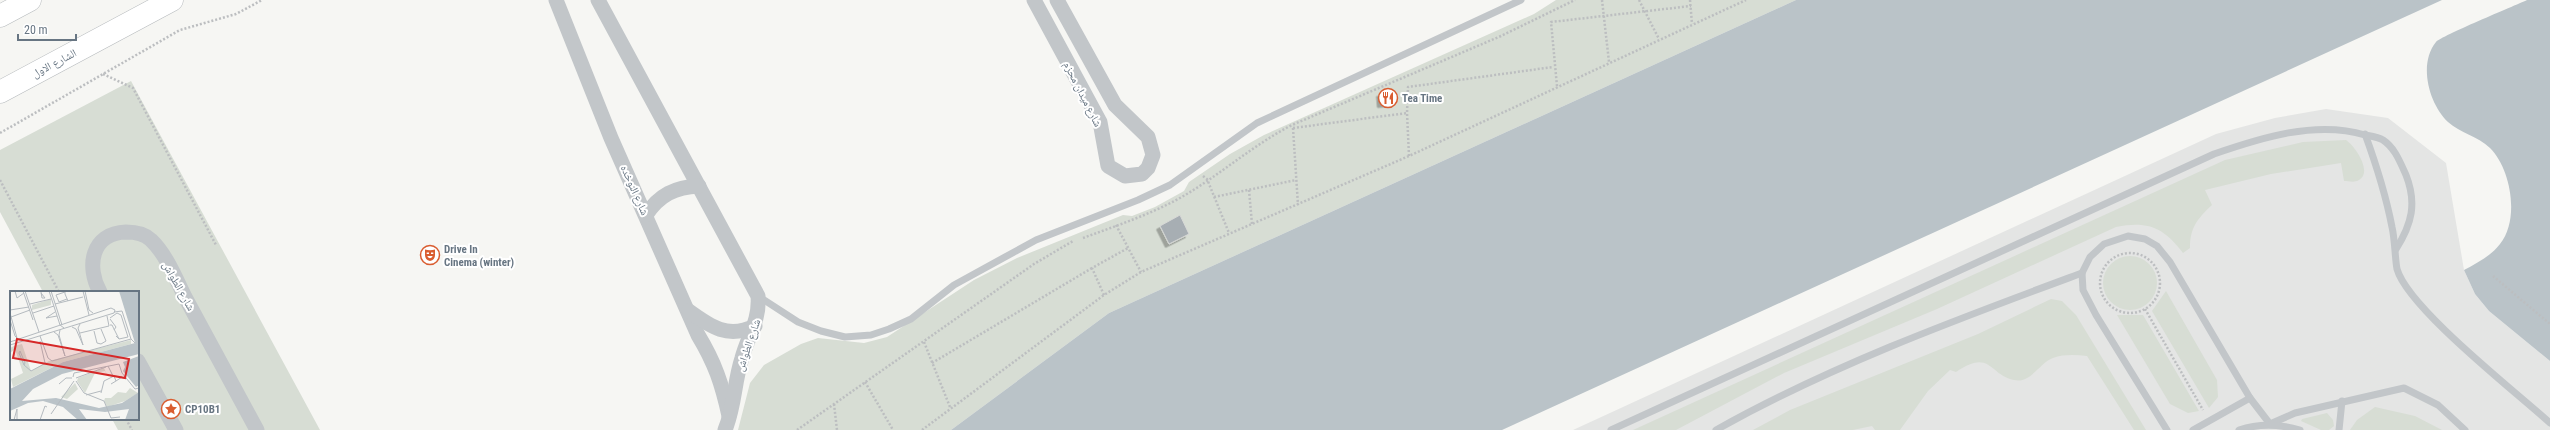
<svg xmlns="http://www.w3.org/2000/svg" width="2550" height="430" viewBox="0 0 2550 430" font-family="'Roboto Condensed','Noto Naskh Arabic',sans-serif">
<style>
.built{fill:#e4e5e4}
.green{fill:#d7ddd4}
.water{fill:#bac3c8}
.building{fill:#a7aeb3;stroke:#d7d8d6;filter:url(#shadow)}
.lines{fill:none;stroke-linecap:round;stroke-linejoin:round}
.primary-casing{stroke:#b5b9bc;stroke-width:23}
.path{stroke:#bcbec0;stroke-width:2.5;stroke-dasharray:2 2;stroke-linecap:butt}
.service{stroke:#c2c6c9;stroke-width:7}
.minor{stroke:#c2c6c9;stroke-width:15}
.primary{stroke:#fff;stroke-width:22}
.labels{text-anchor:middle;stroke-width:4;stroke-linejoin:round;paint-order:stroke}
.street-label{font-size:11px;fill:#677582;stroke:#fff}
.poi-label{font-size:11px;font-weight:bold;fill:#677582;stroke:#fff;text-anchor:start}
.inset-road{fill:none;stroke:#b4babf;stroke-width:1}
.view{fill:#d62828;fill-opacity:0.15;stroke:#d62828;stroke-width:2}
.inset-edge{fill:none;stroke:#677582;stroke-width:2}
</style>
<defs>
<filter id="shadow"><feDropShadow dx="-3.5" dy="3.5" stdDeviation="0" flood-color="#0004"/></filter>
</defs>
<rect width="100%" height="100%" fill="#f6f6f3"/>
<!-- built -->
<path class="built" d="M 2326,109 L 2388,118 L 2446,163 L 2464,270 L 2475,294 L 2489,311 L 2550,361 L 2550,430 L 1573,430 L 2216,134 L 2275,118 Z"/>
<!-- green -->
<g class="green">
<path d="M 1556,0 L 1796,0 L 1109,313 L 951,430 L 738,430 L 750,383 L 764,365 L 801,344 L 818,338 L 864,343 L 887,337 L 974,280 L 1017,258 L 1123,215 L 1132,216 L 1155,207 L 1184,191 L 1189,182 L 1230,154 L 1264,135 L 1534,14 Z"/>
<path d="M 131,81 L 320,430 L 118,430 L 112,419 L 138,419 L 138,292 L 43,292 L 0,212 L 0,150 Z"/>
<path d="M 2346,140 C 2355,146 2373,172 2359,180 C 2355,183 2348,181 2344,181 L 2341,163 L 2271,174 L 2205,190 L 2212,205 C 2197,219 2190,228 2190,248 L 2183,253 C 2163,227 2148,221 2116,227 L 1937,309 L 1784,373 L 1676,430 L 1633,430 L 2225,160 L 2303,142 Z"/>
<circle cx="2130" cy="283" r="27"/>
<path d="M 2166,291 L 2217,380 L 2218,397 L 2209,408 L 2152,311 Z"/>
<path d="M 2051,299 L 2062,301 L 2076,315 L 2146,430 L 2134,430 L 2087,356 C 2076,355 2064,354 2053,358 C 2040,362 2031,384 2014,380 C 1989,375 1991,348 1956,372 L 1950,370 L 1928,391 L 1900,430 L 1875,430 L 1872,426 L 1853,430 L 1753,430 L 1790,410 L 1978,334 Z"/>
<path d="M 2117,315 L 2143,315 L 2199,411 L 2188,413 L 2170,404 Z"/>
<path d="M 2375,407 L 2415,416 L 2442,430 L 2350,430 L 2357,420 Z"/>
<path d="M 2327,413 L 2333,420 L 2334,426 L 2329,430 L 2321,430 L 2301,421 L 2302,419 Z"/>
</g>
<!-- water -->
<g class="water">
<path d="M 1796,0 L 2442,0 L 1502,430 L 951,430 L 1109,313 Z"/>
<path d="M 2527,0 L 2550,0 L 2550,361 L 2489,311 L 2475,294 L 2464,270 C 2477,263 2491,256 2500,244 C 2520,219 2511,169 2490,148 C 2478,136 2460,133 2448,122 C 2429,104 2418,64 2436,42 C 2441,36 2514,6 2527,0 Z"/>
</g>
<!-- building -->
<g class="building">
<path d="M 1395,92 L 1396,103 L 1381,104 L 1380,93 Z"/>
<path d="M 1180,215 L 1189,234 L 1169,244 L 1160,226 Z"/>
</g>
<g class="lines">
<!-- primary casing -->
<g class="primary-casing">
<g id="primary">
<path d="M 0,16 L 30,0"/>
<path d="M 0,92 L 172,0"/>
</g>
</g>
<!-- path -->
<g class="path">
<path d="M 1602,0 L 1609,62"/>
<path d="M 1639,0 L 1659,39"/>
<path d="M 1690,0 L 1692,24"/>
<path d="M 103,74 L 133,88 L 216,245"/>
<path d="M 1557,86 L 1551,22 L 1691,6"/>
<path d="M 1293,128 L 1407,113"/>
<path d="M 1293,128 L 1298,205"/>
<path d="M 0,133 L 180,30 L 236,14 L 262,0"/>
<path d="M 1409,156 L 1407,113 L 1408,87 L 1553,67"/>
<path d="M 1203,176 L 1207,179 L 1229,233"/>
<path d="M 0,180 L 59,292"/>
<path d="M 1249,190 L 1252,224"/>
<path d="M 1214,197 L 1296,180"/>
<path d="M 1116,225 L 1141,272"/>
<path d="M 1083,238 C 1121,224 1161,211 1195,189 C 1228,168 1257,143 1292,125 L 1501,36 L 1575,0"/>
<circle cx="2130" cy="283" r="30"/>
<path d="M 2493,276 L 2550,324"/>
<path d="M 1104,295 L 1092,268 L 1128,248"/>
<path d="M 2145,309 L 2203,410"/>
<path d="M 924,342 L 950,407"/>
<path d="M 932,363 L 1092,268"/>
<path d="M 865,382 L 893,430"/>
<path d="M 834,404 L 837,430"/>
<path d="M 126,419 L 132,430"/>
<path d="M 797,430 L 1034,264 L 1073,241"/>
<path d="M 922,430 L 1104,295 L 1141,272 L 1409,156 L 1746,0"/>
</g>
<!-- service -->
<g class="service">
<path d="M 2365,134 C 2376,164 2386,196 2392,227 C 2395,240 2395,259 2397,269 C 2408,308 2516,392 2550,423"/>
<path d="M 758,296 L 798,322 L 821,331 L 845,337 L 871,335 L 889,329 L 911,319 L 954,285 L 1036,240 L 1138,200 L 1170,185 L 1257,123 L 1521,0"/>
<path d="M 1611,430 L 2214,154 C 2260,138 2316,120 2365,135 C 2370,136 2378,137 2383,140 C 2395,148 2400,162 2406,175 C 2417,203 2412,224 2396,249"/>
<path d="M 1716,430 C 1832,365 1958,319 2082,273"/>
<path d="M 2167,430 L 2096,315 L 2083,290 L 2082,273 L 2090,257 L 2104,244 L 2128,236 L 2145,239 L 2157,246 L 2170,262 L 2250,398 L 2270,424 L 2295,413 L 2404,388 L 2438,405 L 2465,430"/>
<path d="M 2193,430 L 2250,398"/>
<path d="M 2239,430 C 2260,423 2279,424 2300,430"/>
<path d="M 2339,430 L 2342,401"/>
</g>
<!-- minor -->
<g class="minor">
<path d="M 556,0 L 611,138 L 698,335 C 715,363 722,384 729,416"/>
<path d="M 598,0 L 758,296 C 760,320 748,336 742,358 C 734,382 735,406 725,430"/>
<path d="M 1034,0 L 1100,122 L 1108,166 L 1125,176 L 1142,174 L 1148,168 L 1153,155 L 1148,137 L 1115,105 L 1057,0"/>
<path d="M 646,215 C 659,195 675,187 699,186"/>
<path d="M 100,292 C 86,267 91,233 126,232 C 135,232 144,233 151,240 C 166,254 176,279 185,297 C 209,341 233,386 257,430"/>
<path d="M 689,311 C 711,327 728,339 755,326"/>
<path d="M 138,361 L 176,430"/>
</g>
<!-- primary -->
<use href="#primary" class="primary"/>
</g>
<!-- icons -->
<defs>
<g id="restaurant-ring" transform="scale(1)"><circle r="9.5" fill="#fff" stroke="#d95d30" stroke-width="1.5"/><path d="M-5-6h1v4h1v-4h1v4h1v-4h1v5L-1.5 .5V6h-2V.5L-5-1ZM5-6V6H3V1.5H1.5Q1.5-4 5-6Z" fill="#d95d30"/></g>
<g id="theatre-ring" transform="scale(1)"><circle r="9.5" fill="#fff" stroke="#d95d30" stroke-width="1.5"/><path d="M-5-5.5Q0-4 5-5.5V0Q5 5 0 6Q-5 5-5 0ZM-3.3-2.5H-1v1.5H-3.3ZM1-2.5H3.3v1.5H1ZM-2.8 1Q0 5.5 2.8 1Z" fill="#d95d30"/></g>
<g id="sight-ring" transform="scale(1)"><circle r="9.5" fill="#fff" stroke="#d95d30" stroke-width="1.5"/><path d="M0-6L1.8-2.2L6-1.7L2.9 1.2L3.7 5.4L0 3.3L-3.7 5.4L-2.9 1.2L-6-1.7L-1.8-2.2Z" fill="#d95d30"/></g>
</defs>
<g fill-rule="evenodd">
<use href="#restaurant-ring" x="1388" y="98"/>
<use href="#theatre-ring" x="430" y="255"/>
<use href="#sight-ring" x="171" y="409"/>
</g>
<g class="labels">
<!-- street labels -->
<g class="street-label">
<text transform="translate(54 63) rotate(-28)" y="4">الشارع الاول</text>
<text transform="translate(1083 94) rotate(63)" y="4">شارع ميدان محزم</text>
<text transform="translate(635 190) rotate(66)" y="4">شارع النوخده</text>
<text transform="translate(179 286) rotate(61)" y="4">شارع الطواش</text>
<text transform="translate(748 345) rotate(-71)" y="4">شارع الطواش</text>
</g>
<!-- poi labels -->
<g class="poi-label">
<text x="1402" y="102">Tea Time</text>
<text x="444" y="253">Drive In<tspan x="444" dy="13">Cinema (winter)</tspan></text>
<text x="185" y="413">CP10B1</text>
</g>
</g>
<!-- overview -->
<g transform="translate(10 291)">
<rect width="129" height="129" fill="#f6f6f3"/>
<path d="M 41,8 L 41,14 L 22,19 L 22,14 ZM 121,49 L 121,53 L 53,71 L 3,96 L 1,88 L 13,82 L 5,58 L 0,62 L 0,57 L 4,55 L 12,53 L 21,80 L 39,70 ZM 94,77 L 98,86 L 95,80 L 85,82 L 75,102 L 67,90 L 68,87 ZM 65,92 L 68,98 L 57,108 L 51,106 ZM 120,97 L 128,102 L 115,110 L 97,116 L 94,110 L 95,107 L 101,107 L 108,101 L 116,102 Z" fill="#d7ddd4"/>
<path d="M 109,0 L 129,0 L 129,63 L 52,83 L 23,98 L 12,110 L 46,107 L 89,117 L 112,112 L 129,101 L 129,129 L 115,129 L 119,118 L 95,121 L 69,118 L 77,129 L 68,129 L 53,116 L 33,110 L 18,112 L 0,120 L 0,98 L 53,71 L 125,52 ZM 129,65 L 129,94 L 126,96 L 113,80 L 115,76 L 113,71 Z" fill="#bac3c8"/>
<path class="inset-road" d="M 5,0 L 7,7 L 14,2M 13,0 L 23,29M 15,0 L 29,41M 39,0 L 50,34 L 54,37M 41,0 L 52,34M 73,0 L 79,24M 75,0 L 79,19 L 83,22M 31,1 L 32,7 L 35,7 L 31,2M 57,8 L 49,11 L 46,4 L 55,1 L 55,3 L 58,10M 20,13 L 41,8M 45,13 L 73,6M 0,19 L 19,16M 45,21 L 36,27 L 47,25M 104,21 L 112,20 L 121,48 L 125,52M 0,22 L 7,47 L 5,45M 23,22 L 44,15M 1,26 L 20,19M 100,27 L 107,22 L 111,24 L 118,46 L 109,48M 100,28 L 106,36 L 104,39M 0,29 L 5,45M 100,34 L 102,34 L 109,48 L 106,45M 62,36 L 66,38 L 73,54 L 68,37 L 70,33M 84,40 L 87,52 L 91,53 L 96,50 L 91,38M 44,41 L 48,44 L 55,65 L 49,44 L 50,39M 70,42 L 99,35 L 97,25M 30,45 L 38,67 L 42,70 L 121,48M 30,50 L 35,72M 0,51 L 101,17 L 105,19 L 104,22 L 0,54M 10,60 L 15,72 L 14,74 L 9,62 ZM 109,73 L 112,82 L 125,98 L 129,97M 14,74 L 21,80 L 36,72M 98,75 L 103,85 L 112,86 L 106,90M 63,86 L 64,82 L 109,73M 66,87 L 96,76M 66,90 L 74,102 L 94,110 L 101,127 L 110,126M 49,93 L 56,87 L 62,87M 91,102 L 94,90 L 104,85 L 106,90 L 101,93M 76,104 L 91,100M 41,123 L 64,90M 4,129 L 7,118 L 7,129M 30,129 L 35,115 L 37,116"/>
<path class="view" d="M 7,48 L 119,68 L 115,87 L 3,67 Z"/>
<rect width="129" height="129" class="inset-edge"/>
</g>
<!-- scale -->
<path d="M18 34v6h58v-6" fill="none" stroke="#677582" stroke-width="2"/>
<text x="24" y="34" font-size="12" fill="#677582" stroke="#ffffff" stroke-width="3" paint-order="stroke">20 m</text>
</svg>
